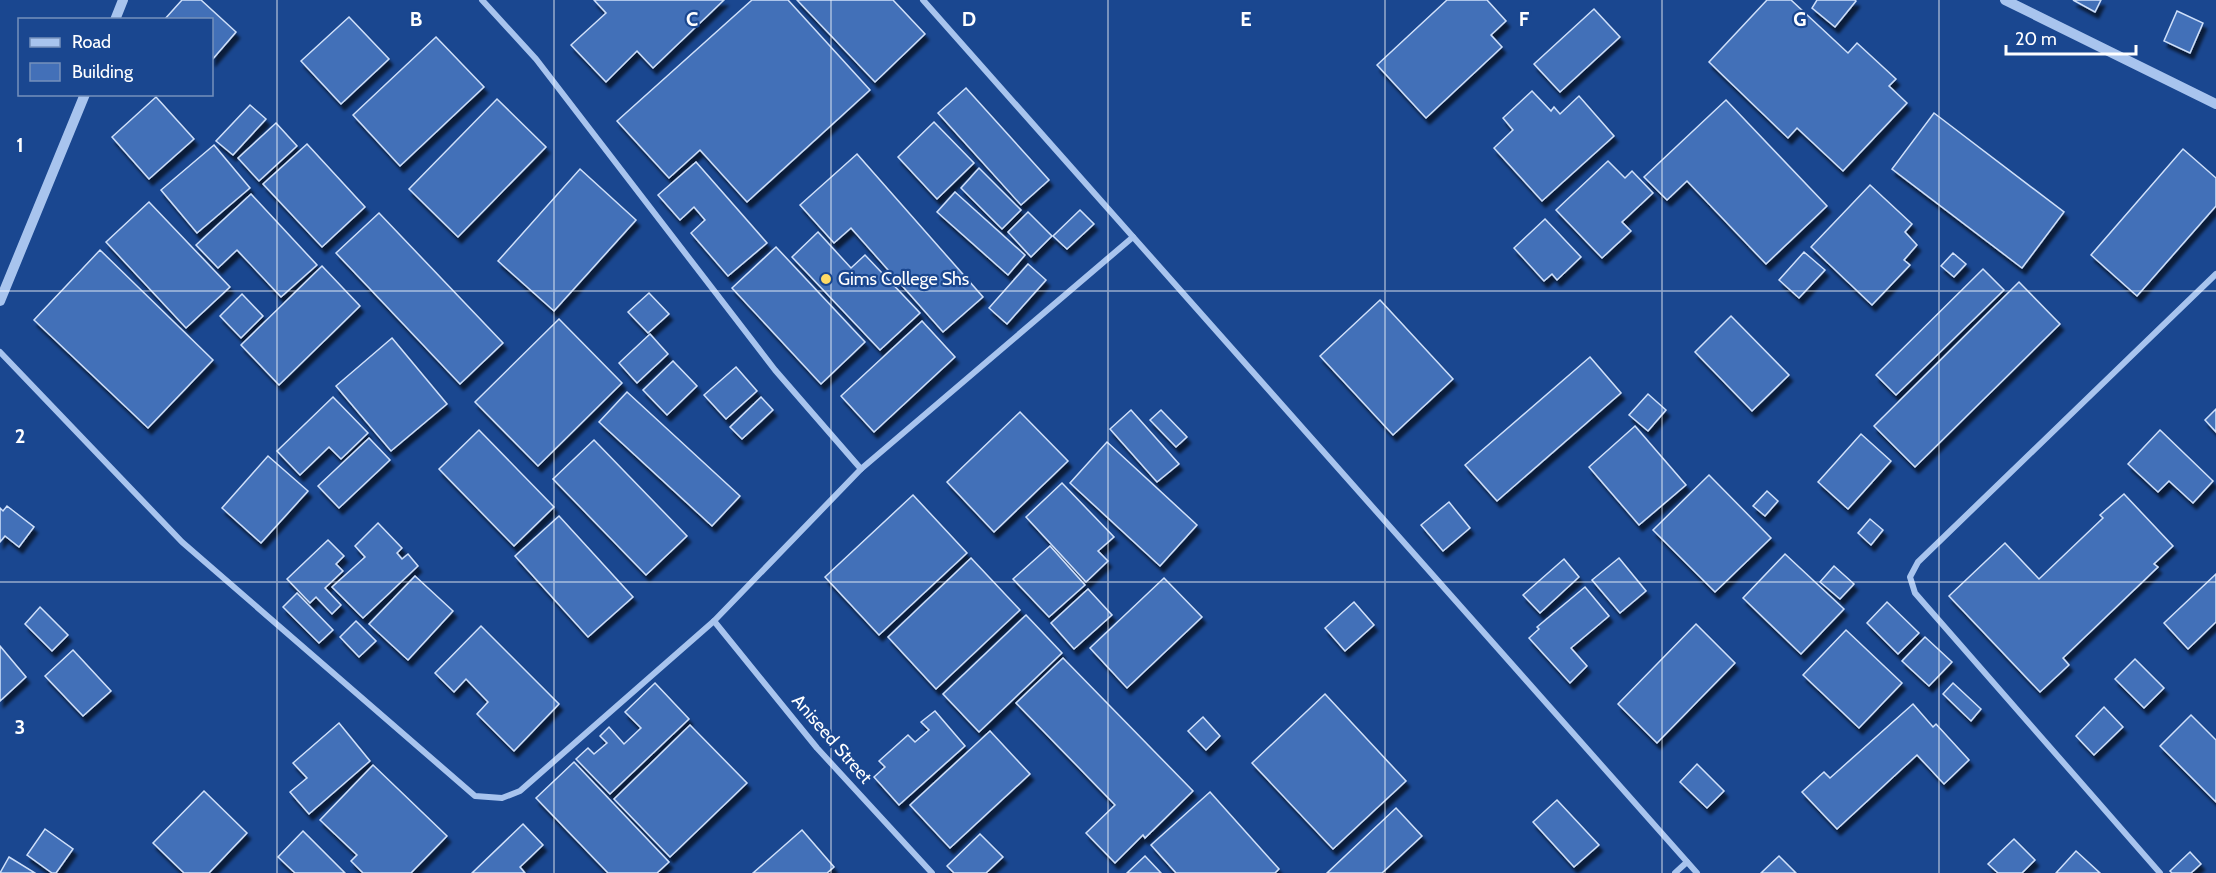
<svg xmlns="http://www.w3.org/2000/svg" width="2216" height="873" viewBox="0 0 2216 873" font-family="Cabin,sans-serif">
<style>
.building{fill:#4370b8;stroke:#cfe0fa;stroke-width:1.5;filter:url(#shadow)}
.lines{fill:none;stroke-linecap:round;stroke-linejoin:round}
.minor{stroke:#a8c4ee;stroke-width:6}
.tertiary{stroke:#a8c4ee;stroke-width:10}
.grid{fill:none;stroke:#fff;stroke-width:1.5;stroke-opacity:0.55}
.poi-dot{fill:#ffdb66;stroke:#1a4790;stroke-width:2}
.labels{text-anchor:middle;stroke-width:4.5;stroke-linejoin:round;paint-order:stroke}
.poi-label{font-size:18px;fill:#fff;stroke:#1a4790;text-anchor:start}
.street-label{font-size:18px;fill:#fff;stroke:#1a4790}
.grid-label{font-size:20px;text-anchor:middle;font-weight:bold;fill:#fff;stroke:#1a4790;stroke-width:4.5;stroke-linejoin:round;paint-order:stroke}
</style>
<defs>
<filter id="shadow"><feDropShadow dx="3.5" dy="6" stdDeviation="1.5" flood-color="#0009"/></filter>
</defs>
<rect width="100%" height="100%" fill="#1a4790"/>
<!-- building -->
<g class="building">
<path d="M 182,0 L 201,0 L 236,32 L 212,60 L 212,20 L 164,20 Z"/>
<path d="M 594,0 L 724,0 L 653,68 L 637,51 L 606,82 L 571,45 L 606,13 Z"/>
<path d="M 752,0 L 788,0 L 870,90 L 747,202 L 700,150 L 669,178 L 617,121 Z"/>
<path d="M 797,0 L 893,0 L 925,34 L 875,82 Z"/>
<path d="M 1447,0 L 1487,0 L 1506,21 L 1491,35 L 1502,47 L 1426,118 L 1377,65 Z"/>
<path d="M 1767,0 L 1791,0 L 1848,53 L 1857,43 L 1896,79 L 1889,86 L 1907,103 L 1843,171 L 1797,128 L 1788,138 L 1709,62 Z"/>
<path d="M 1817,0 L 1855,0 L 1856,1 L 1835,27 L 1812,8 Z"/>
<path d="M 2073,0 L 2101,0 L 2095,12 Z"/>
<path d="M 1594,9 L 1620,37 L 1560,92 L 1534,64 Z"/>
<path d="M 2177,11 L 2203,23 L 2190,53 L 2164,41 Z"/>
<path d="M 349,17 L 389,59 L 341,104 L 301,61 Z"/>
<path d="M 436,37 L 484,87 L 400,166 L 353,115 Z"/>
<path d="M 966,88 L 1049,180 L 1021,205 L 938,113 Z"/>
<path d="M 1532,91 L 1551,111 L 1554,107 L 1560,114 L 1579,96 L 1614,136 L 1542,201 L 1494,148 L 1513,130 L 1503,118 Z"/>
<path d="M 156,97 L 194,139 L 149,179 L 112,137 Z"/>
<path d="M 497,99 L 546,147 L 458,237 L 409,189 Z"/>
<path d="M 1726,100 L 1827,206 L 1766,264 L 1687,181 L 1667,200 L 1644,177 Z"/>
<path d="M 250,105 L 266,119 L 233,155 L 216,141 Z"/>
<path d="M 1934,113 L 2064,212 L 2022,268 L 1892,169 Z"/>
<path d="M 934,122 L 974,163 L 937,199 L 898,157 Z"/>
<path d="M 276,123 L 297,146 L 259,181 L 238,158 Z"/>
<path d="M 307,144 L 365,207 L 322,247 L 263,184 Z"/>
<path d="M 214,145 L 250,188 L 197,233 L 161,190 Z"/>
<path d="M 2183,149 L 2216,178 L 2216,206 L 2137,296 L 2091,255 Z"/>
<path d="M 857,154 L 983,297 L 943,332 L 851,228 L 834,243 L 800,205 Z"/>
<path d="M 1608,161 L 1625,178 L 1632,171 L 1653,193 L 1622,222 L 1631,231 L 1602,258 L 1556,210 Z"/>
<path d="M 696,162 L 767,243 L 728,276 L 691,233 L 705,220 L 694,207 L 680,220 L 658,195 Z"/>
<path d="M 979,168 L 1021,210 L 1002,229 L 961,188 Z"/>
<path d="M 580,169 L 636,220 L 554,311 L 498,261 Z"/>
<path d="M 1870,185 L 1912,224 L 1905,232 L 1917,245 L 1904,260 L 1910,265 L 1872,305 L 1811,247 Z"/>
<path d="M 955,192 L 1025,255 L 1008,275 L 937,212 Z"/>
<path d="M 251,194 L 317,265 L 281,297 L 237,250 L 218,268 L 196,245 Z"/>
<path d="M 149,202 L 230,287 L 186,328 L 106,242 Z"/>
<path d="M 1080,210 L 1094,224 L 1067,249 L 1053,236 Z"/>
<path d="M 1028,212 L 1052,236 L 1031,257 L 1008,232 Z"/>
<path d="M 379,213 L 503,343 L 460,384 L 336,253 Z"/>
<path d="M 1545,219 L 1581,257 L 1557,280 L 1552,274 L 1544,281 L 1514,248 Z"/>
<path d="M 818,232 L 851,268 L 865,255 L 920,313 L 880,350 L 792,257 Z"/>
<path d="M 776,247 L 865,342 L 821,384 L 732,288 Z"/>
<path d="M 100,250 L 213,360 L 148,428 L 34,320 Z"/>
<path d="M 1804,252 L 1825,270 L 1799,298 L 1779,280 Z"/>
<path d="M 1953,253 L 1966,264 L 1954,277 L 1941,266 Z"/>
<path d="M 1028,264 L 1046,280 L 1007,324 L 989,308 Z"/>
<path d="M 322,266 L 360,306 L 279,385 L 241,345 Z"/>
<path d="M 1983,269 L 2004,290 L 1896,395 L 1876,375 Z"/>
<path d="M 2019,282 L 2060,324 L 1915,467 L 1874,426 Z"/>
<path d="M 649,293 L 669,314 L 648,333 L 628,312 Z"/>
<path d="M 242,294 L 263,316 L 241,338 L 220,316 Z"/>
<path d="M 1380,300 L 1453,379 L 1393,435 L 1320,356 Z"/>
<path d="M 1731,316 L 1789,375 L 1752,411 L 1695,352 Z"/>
<path d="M 559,319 L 622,383 L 538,466 L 475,402 Z"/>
<path d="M 922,321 L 955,357 L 874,432 L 841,396 Z"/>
<path d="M 650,334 L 668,354 L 637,383 L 619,363 Z"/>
<path d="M 392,338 L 447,404 L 391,451 L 336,386 Z"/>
<path d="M 1590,357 L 1621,393 L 1497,501 L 1465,465 Z"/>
<path d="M 673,361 L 697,386 L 667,415 L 643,390 Z"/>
<path d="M 736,367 L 757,391 L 726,419 L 704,395 Z"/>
<path d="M 627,392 L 740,496 L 712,526 L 599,422 Z"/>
<path d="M 1648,394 L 1666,410 L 1648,431 L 1629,415 Z"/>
<path d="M 333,397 L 368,433 L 341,459 L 329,447 L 300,475 L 277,451 Z"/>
<path d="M 761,397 L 773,410 L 742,439 L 730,427 Z"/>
<path d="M 2216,409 L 2216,432 L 2205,420 Z"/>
<path d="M 1131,410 L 1179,464 L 1157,482 L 1110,429 Z"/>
<path d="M 1161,410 L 1187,437 L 1176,447 L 1150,420 Z"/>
<path d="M 1020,412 L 1068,461 L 994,532 L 947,482 Z"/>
<path d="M 1635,426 L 1686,485 L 1639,525 L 1589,467 Z"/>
<path d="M 479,430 L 554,507 L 514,546 L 439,469 Z"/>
<path d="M 2160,430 L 2213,481 L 2193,503 L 2169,481 L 2158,492 L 2128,464 Z"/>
<path d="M 1861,434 L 1891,461 L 1848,509 L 1818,482 Z"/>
<path d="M 369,438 L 390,460 L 339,508 L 318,486 Z"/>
<path d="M 594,440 L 687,536 L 646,575 L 553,479 Z"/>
<path d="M 1107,442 L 1197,525 L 1160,566 L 1070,483 Z"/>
<path d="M 268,456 L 308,491 L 261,543 L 222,508 Z"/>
<path d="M 1709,475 L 1771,538 L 1715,592 L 1653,530 Z"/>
<path d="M 1062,483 L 1114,537 L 1098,551 L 1108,561 L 1086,582 L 1026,517 Z"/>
<path d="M 1767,491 L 1778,501 L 1765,516 L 1753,506 Z"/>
<path d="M 2124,494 L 2173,546 L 2154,564 L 2158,567 L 2063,658 L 2069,665 L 2040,692 L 1949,596 L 2005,543 L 2039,579 L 2103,518 L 2100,515 Z"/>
<path d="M 913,495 L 967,553 L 879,635 L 825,577 Z"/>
<path d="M 1449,502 L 1470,528 L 1443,551 L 1421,525 Z"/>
<path d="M 7,506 L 34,527 L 19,547 L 5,536 L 0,542 L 0,508 L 3,511 Z"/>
<path d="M 559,516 L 633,597 L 588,637 L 515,556 Z"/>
<path d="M 1870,519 L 1883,530 L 1871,545 L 1858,533 Z"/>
<path d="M 378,523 L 402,548 L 397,553 L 402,559 L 408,554 L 418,566 L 363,618 L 332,587 L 365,557 L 355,546 Z"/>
<path d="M 328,540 L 344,556 L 336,564 L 343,571 L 325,588 L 341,605 L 332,614 L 316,597 L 310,603 L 287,579 Z"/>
<path d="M 1050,546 L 1085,585 L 1049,617 L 1013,579 Z"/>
<path d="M 1785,554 L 1844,609 L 1801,654 L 1743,598 Z"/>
<path d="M 971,558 L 1020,610 L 936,689 L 888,637 Z"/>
<path d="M 1619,558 L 1646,591 L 1620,613 L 1592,580 Z"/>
<path d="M 1564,559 L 1579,577 L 1540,613 L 1523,595 Z"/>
<path d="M 1834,566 L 1854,584 L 1840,599 L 1820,582 Z"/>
<path d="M 2216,574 L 2216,622 L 2188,649 L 2164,623 Z"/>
<path d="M 415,576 L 453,611 L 408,660 L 369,624 Z"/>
<path d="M 1164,578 L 1202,617 L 1127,688 L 1090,648 Z"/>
<path d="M 1585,587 L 1609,616 L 1571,648 L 1587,666 L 1570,683 L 1529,638 L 1539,629 L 1537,627 Z"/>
<path d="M 1088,589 L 1112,615 L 1074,649 L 1051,623 Z"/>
<path d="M 297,593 L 333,630 L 319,643 L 283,607 Z"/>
<path d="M 1354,602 L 1374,625 L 1345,651 L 1325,628 Z"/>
<path d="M 1887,602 L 1919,633 L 1898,654 L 1867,623 Z"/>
<path d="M 40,607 L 68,635 L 52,651 L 25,624 Z"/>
<path d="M 1026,615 L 1062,653 L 979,732 L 943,694 Z"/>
<path d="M 356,621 L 376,641 L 359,657 L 340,637 Z"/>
<path d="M 1696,624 L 1735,663 L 1657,743 L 1618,704 Z"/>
<path d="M 481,626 L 559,704 L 514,751 L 477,714 L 488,702 L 466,679 L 454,692 L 435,673 Z"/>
<path d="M 1846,630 L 1902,683 L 1859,728 L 1803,675 Z"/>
<path d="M 1925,637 L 1952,662 L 1929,686 L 1902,661 Z"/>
<path d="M 0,646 L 26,677 L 0,701 Z"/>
<path d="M 73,650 L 111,691 L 83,716 L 45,676 Z"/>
<path d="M 1063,658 L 1193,791 L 1145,838 L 1143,835 L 1115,863 L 1086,833 L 1115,805 L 1016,703 Z"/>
<path d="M 2135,659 L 2164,688 L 2144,708 L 2115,679 Z"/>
<path d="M 655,683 L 689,719 L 610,794 L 576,759 L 588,748 L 594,754 L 607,743 L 600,736 L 609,727 L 624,744 L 641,728 L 625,712 Z"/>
<path d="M 1953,683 L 1981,709 L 1971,721 L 1943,694 Z"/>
<path d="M 1325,694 L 1406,781 L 1333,849 L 1252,763 Z"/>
<path d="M 1913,704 L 1933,727 L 1936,724 L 1969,760 L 1944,784 L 1917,755 L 1837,829 L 1802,792 L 1824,772 L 1830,778 Z"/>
<path d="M 2104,707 L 2123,727 L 2094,755 L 2076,736 Z"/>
<path d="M 935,711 L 965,746 L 899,805 L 874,777 L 885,767 L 879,761 L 908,735 L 915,742 L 929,730 L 921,722 Z"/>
<path d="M 2191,715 L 2216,740 L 2216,802 L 2160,746 Z"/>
<path d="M 1203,717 L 1220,736 L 1206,750 L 1188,731 Z"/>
<path d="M 339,723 L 370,761 L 309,814 L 290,792 L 307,778 L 293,763 Z"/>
<path d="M 690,725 L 747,783 L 670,857 L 614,799 Z"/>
<path d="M 990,731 L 1030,774 L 950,848 L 910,805 Z"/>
<path d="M 574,762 L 669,862 L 657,873 L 608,873 L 536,798 Z"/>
<path d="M 1697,764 L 1724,791 L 1707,808 L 1680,782 Z"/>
<path d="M 373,765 L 447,836 L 411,873 L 363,873 L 351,861 L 357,855 L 320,820 Z"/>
<path d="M 204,791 L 247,833 L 209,873 L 184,873 L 153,843 Z"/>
<path d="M 1210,792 L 1279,869 L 1275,873 L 1176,873 L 1151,845 Z"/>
<path d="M 1557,800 L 1599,845 L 1574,867 L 1533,822 Z"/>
<path d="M 1396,808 L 1422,836 L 1382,873 L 1327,873 Z"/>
<path d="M 523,824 L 543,845 L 520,867 L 525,873 L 472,873 Z"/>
<path d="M 45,829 L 73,849 L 56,873 L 52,873 L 27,855 Z"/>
<path d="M 802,830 L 834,867 L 827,873 L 753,873 Z"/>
<path d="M 303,831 L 345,873 L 295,873 L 278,857 Z"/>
<path d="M 980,834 L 1003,857 L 986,873 L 954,873 L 947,866 Z"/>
<path d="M 2014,839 L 2035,860 L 2022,873 L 1998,873 L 1988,864 Z"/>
<path d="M 2076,851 L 2100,873 L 2056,873 Z"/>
<path d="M 2190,852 L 2201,864 L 2191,873 L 2172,873 L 2170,871 Z"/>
<path d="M 1145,856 L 1161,873 L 1127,873 Z"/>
<path d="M 1779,856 L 1796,873 L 1761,873 Z"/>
<path d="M 9,857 L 35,873 L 0,873 Z"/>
</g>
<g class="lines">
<!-- minor -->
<g class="minor">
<path d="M 482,0 L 536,59 L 775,370 L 861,469"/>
<path d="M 923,0 L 1697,873"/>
<path d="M 0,352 L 182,542 L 475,796 L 502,798 L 520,791 L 714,621 L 861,469 L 1133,237"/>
<path d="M 714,621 L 817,748 L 932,873"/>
<path d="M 1675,873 L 1687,862"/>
<path d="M 2160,873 L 1915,593 L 1910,577 L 1918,562 L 2216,274"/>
</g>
<!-- tertiary -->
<g class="tertiary">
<path d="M 2005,0 L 2216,104"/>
<path d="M 115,20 L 123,0"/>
<path d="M 0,301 L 85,94"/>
</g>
</g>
<!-- grid -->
<path class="grid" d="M 277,0 L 277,873M 554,0 L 554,873M 831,0 L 831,873M 1108,0 L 1108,873M 1385,0 L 1385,873M 1662,0 L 1662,873M 1939,0 L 1939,873M 0,291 L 2216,291M 0,582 L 2216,582"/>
<!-- markers -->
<circle class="poi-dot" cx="826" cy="279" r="6"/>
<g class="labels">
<!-- poi labels -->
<g class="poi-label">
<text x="838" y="285">Gims College Shs</text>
</g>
<!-- street labels -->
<g class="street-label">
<text transform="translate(832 739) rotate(49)" y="6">Aniseed Street</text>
</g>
</g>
<g class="grid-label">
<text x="416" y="26">B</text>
<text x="692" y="26">C</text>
<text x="969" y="26">D</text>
<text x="1246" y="26">E</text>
<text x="1524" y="26">F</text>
<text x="1800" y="26">G</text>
<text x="20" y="152">1</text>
<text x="20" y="443">2</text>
<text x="20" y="734">3</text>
</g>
<!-- legend -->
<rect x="18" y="18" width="195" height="78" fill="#1a4790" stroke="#7691bc" stroke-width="1.5"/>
<rect x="30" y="38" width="30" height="9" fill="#a8c4ee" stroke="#7691bc" stroke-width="1.5"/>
<text x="72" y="48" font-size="18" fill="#ffffff">Road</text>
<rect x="30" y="63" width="30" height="18" fill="#4370b8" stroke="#7691bc" stroke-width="1.5"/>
<text x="72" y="78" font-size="18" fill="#ffffff">Building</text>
<!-- scale -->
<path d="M2006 45v9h130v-9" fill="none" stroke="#ffffff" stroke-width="3"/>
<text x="2015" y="45" font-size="18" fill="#ffffff" stroke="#1a4790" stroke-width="4.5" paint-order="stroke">20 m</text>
</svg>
